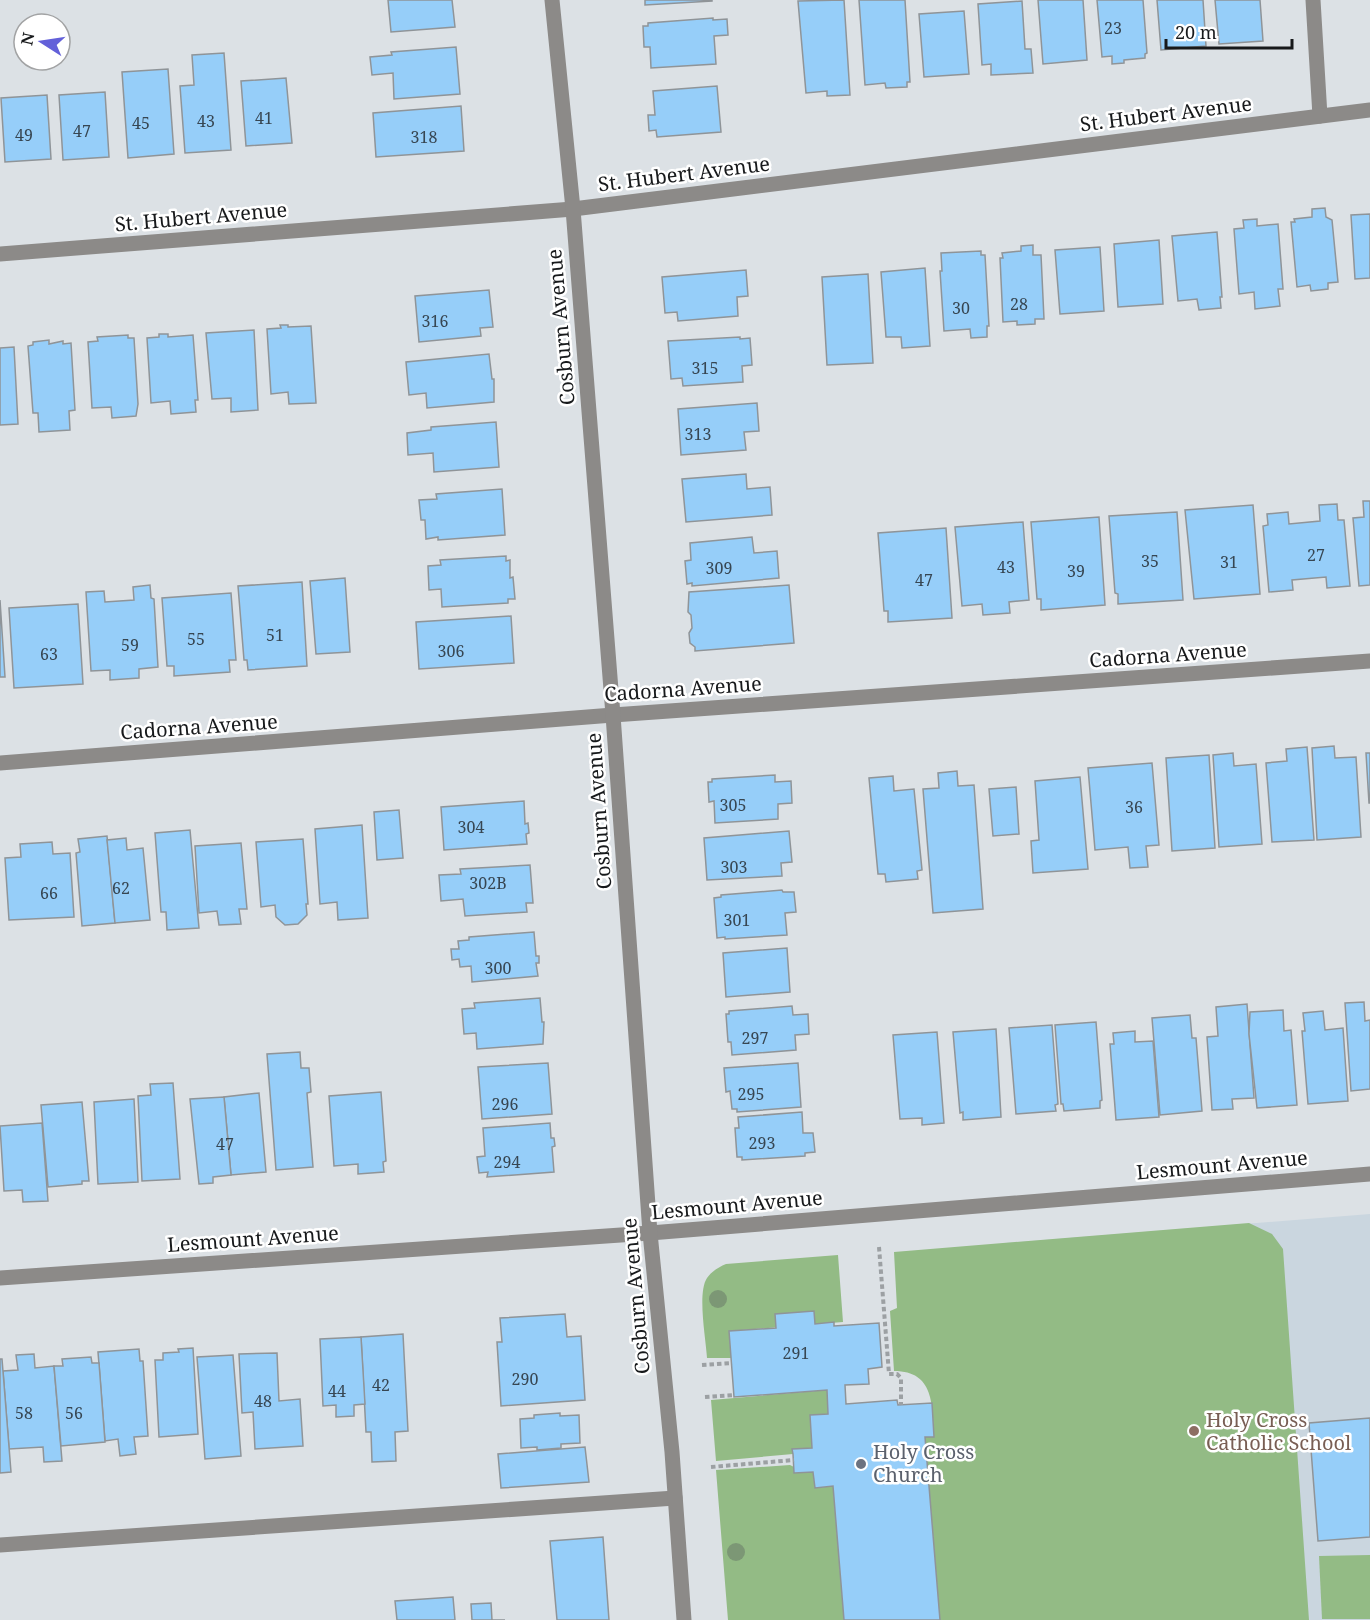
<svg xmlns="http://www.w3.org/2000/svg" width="1370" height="1620" viewBox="0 0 1370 1620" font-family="'Noto Serif',serif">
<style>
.built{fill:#cad6df}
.green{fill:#93bb85}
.building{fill:#96cef9;stroke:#8f9498;stroke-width:1.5}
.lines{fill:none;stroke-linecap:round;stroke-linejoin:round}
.path{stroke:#9ca0a3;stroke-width:4;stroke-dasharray:4.5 3;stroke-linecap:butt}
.service{stroke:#8c8a88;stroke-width:15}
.minor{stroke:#8c8a88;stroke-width:15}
.tertiary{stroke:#8c8a88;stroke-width:15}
.tree{fill:#7c9775}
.education-dot{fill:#8d6e63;stroke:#fff;stroke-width:2}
.worship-dot{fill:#6b7280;stroke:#fff;stroke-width:2}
.labels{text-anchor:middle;stroke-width:5;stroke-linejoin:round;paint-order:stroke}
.number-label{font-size:16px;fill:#374652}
.street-label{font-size:20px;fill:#17191b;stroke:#fff}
.education-label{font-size:20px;fill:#785e54;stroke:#fff;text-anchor:start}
.worship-label{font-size:20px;fill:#5b616d;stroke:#fff;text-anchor:start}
</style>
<rect width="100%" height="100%" fill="#dce1e5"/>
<!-- built -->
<path class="built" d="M 1370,1214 L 1370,1620 L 1032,1620 L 1005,1243 Z"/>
<!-- green -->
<g class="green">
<path d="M 1249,1223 L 1272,1234 L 1283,1249 L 1309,1620 L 940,1620 L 925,1437 L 934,1436 C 932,1406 935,1371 894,1371 L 890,1311 L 897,1308 L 894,1252 Z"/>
<path d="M 838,1255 L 843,1322 L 730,1331 L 731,1358 L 707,1358 C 706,1339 697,1293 707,1278 C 712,1271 719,1267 726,1264 Z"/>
<path d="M 827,1390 L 828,1414 L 810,1415 L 812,1448 L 793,1449 L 793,1454 L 716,1461 L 711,1400 Z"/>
<path d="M 790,1465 L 794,1467 L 795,1473 L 813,1472 L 815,1488 L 833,1486 L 844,1620 L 728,1620 L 716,1470 Z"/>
<path d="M 1370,1555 L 1370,1619 L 1322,1619 L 1319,1556 Z"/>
</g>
<!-- building -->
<g class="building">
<path d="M 388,0 L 452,0 L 455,27 L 391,32 Z"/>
<path d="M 645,0 L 712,0 L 712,1 L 645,5 Z"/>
<path d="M 844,0 L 850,95 L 827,96 L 827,91 L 806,93 L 798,1 Z"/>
<path d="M 859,0 L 905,0 L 910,82 L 907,82 L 907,87 L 886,88 L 885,83 L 865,85 Z"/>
<path d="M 1038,0 L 1083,0 L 1087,60 L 1043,64 Z"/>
<path d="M 1097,0 L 1143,0 L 1147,53 L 1145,54 L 1145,58 L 1124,60 L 1124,63 L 1112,64 L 1112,56 L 1102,57 Z"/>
<path d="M 1157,0 L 1203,0 L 1206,46 L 1161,50 Z"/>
<path d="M 1215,0 L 1260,0 L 1263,41 L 1219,44 Z"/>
<path d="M 1022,1 L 1025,49 L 1031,49 L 1033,73 L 991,75 L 991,64 L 982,65 L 978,4 Z"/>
<path d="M 964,11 L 969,74 L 924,77 L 919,14 Z"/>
<path d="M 713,18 L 713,20 L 727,19 L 728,35 L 714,36 L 716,64 L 651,68 L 650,47 L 644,47 L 643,26 L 648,26 L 648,23 Z"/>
<path d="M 456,47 L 460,94 L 394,99 L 393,73 L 372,75 L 370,57 L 392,55 L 391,52 Z"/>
<path d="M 224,53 L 231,150 L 185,153 L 180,86 L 194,85 L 192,55 Z"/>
<path d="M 168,69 L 174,154 L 128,158 L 122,72 Z"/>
<path d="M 286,78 L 292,143 L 246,146 L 241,81 Z"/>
<path d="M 717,86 L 721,132 L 657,137 L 656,130 L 649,131 L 648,115 L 655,115 L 653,91 Z"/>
<path d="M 105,92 L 109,157 L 63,160 L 59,95 Z"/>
<path d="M 47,95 L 51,159 L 5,162 L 1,98 Z"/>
<path d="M 461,106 L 464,151 L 376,157 L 373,113 Z"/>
<path d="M 1325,208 L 1326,217 L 1332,220 L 1338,282 L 1328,283 L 1328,289 L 1311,291 L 1310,285 L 1297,287 L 1291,222 L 1295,222 L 1294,219 L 1312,217 L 1312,209 Z"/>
<path d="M 1370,214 L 1370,278 L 1355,279 L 1351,215 Z"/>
<path d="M 1257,219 L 1257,226 L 1278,224 L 1283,289 L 1278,289 L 1280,306 L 1255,309 L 1254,292 L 1239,294 L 1234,229 L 1244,228 L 1243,220 Z"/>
<path d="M 1217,232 L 1222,297 L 1220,297 L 1221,308 L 1199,310 L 1197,299 L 1178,301 L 1172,236 Z"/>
<path d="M 1159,240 L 1163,304 L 1118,307 L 1114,244 Z"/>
<path d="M 1033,245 L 1033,255 L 1041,255 L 1044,319 L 1035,319 L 1035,324 L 1017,325 L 1017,321 L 1003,322 L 1000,258 L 1003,258 L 1002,253 L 1021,251 L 1021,246 Z"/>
<path d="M 1100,247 L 1104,311 L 1060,314 L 1055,250 Z"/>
<path d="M 981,251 L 981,255 L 985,255 L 989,326 L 987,326 L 987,337 L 971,338 L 970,329 L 944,331 L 940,271 L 942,271 L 941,253 Z"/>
<path d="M 925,268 L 930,346 L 902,348 L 901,337 L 886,337 L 881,272 Z"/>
<path d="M 746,270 L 748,296 L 737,297 L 738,316 L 678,321 L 677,312 L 665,313 L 662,277 Z"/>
<path d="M 868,274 L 873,363 L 827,365 L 822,277 Z"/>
<path d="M 489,290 L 493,327 L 480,328 L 481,336 L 419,342 L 415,296 Z"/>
<path d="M 280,325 L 288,325 L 288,327 L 311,326 L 316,403 L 289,404 L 288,392 L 271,394 L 267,329 L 281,328 Z"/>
<path d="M 254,330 L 258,410 L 231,412 L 231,398 L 212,399 L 206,333 Z"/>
<path d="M 159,334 L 168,334 L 168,337 L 193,335 L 198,400 L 195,400 L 196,412 L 171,414 L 170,401 L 151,403 L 147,338 L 159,337 Z"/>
<path d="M 128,335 L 128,338 L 134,338 L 138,404 L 136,416 L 112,418 L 111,407 L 92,408 L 88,342 L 98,341 L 97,337 Z"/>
<path d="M 740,337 L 740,339 L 750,338 L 752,365 L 742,366 L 743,382 L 683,386 L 682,378 L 671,379 L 668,341 Z"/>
<path d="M 49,340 L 49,344 L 63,341 L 63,344 L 71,343 L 75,410 L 69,411 L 70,430 L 39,432 L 38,413 L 33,413 L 28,346 L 33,345 L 33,342 Z"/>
<path d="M 14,347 L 18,424 L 0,425 L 0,348 Z"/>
<path d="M 489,354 L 492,379 L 494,379 L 494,402 L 427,408 L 426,393 L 409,395 L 406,362 Z"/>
<path d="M 757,403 L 759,431 L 744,432 L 746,450 L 681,455 L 678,409 Z"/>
<path d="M 496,422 L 499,467 L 434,472 L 433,453 L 408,455 L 407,433 L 431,430 L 431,427 Z"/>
<path d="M 746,474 L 747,489 L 770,487 L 772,515 L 686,522 L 682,479 Z"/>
<path d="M 502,489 L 505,535 L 438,540 L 438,537 L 426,539 L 425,520 L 421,520 L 419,500 L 437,499 L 436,494 Z"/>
<path d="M 1363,501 L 1370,501 L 1370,585 L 1359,586 L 1353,518 L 1364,517 Z"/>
<path d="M 1337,504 L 1338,520 L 1344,520 L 1350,586 L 1327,588 L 1326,577 L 1292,580 L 1293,590 L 1269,592 L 1263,526 L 1268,525 L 1267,514 L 1288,512 L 1289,524 L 1320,521 L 1319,505 Z"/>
<path d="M 1253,505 L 1260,594 L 1194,599 L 1185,510 Z"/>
<path d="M 1177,512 L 1183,600 L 1118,604 L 1118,594 L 1115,593 L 1109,516 Z"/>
<path d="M 1099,517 L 1105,605 L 1041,610 L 1041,599 L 1037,599 L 1031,522 Z"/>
<path d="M 1023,522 L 1029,600 L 1009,602 L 1010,613 L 983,615 L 982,604 L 962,606 L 955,527 Z"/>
<path d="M 946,528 L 952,618 L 888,622 L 888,611 L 884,611 L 878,533 Z"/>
<path d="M 752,537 L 754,553 L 777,551 L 779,578 L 692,586 L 692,583 L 687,584 L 685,561 L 691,560 L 690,543 Z"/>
<path d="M 506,556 L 506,561 L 510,560 L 510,578 L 513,577 L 515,599 L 508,599 L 508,603 L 442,607 L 441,589 L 429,590 L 428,566 L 441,565 L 440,560 Z"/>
<path d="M 345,578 L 350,652 L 316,654 L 310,581 Z"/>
<path d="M 302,582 L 307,666 L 248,670 L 247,660 L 244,660 L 238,586 Z"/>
<path d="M 150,585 L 151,598 L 154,599 L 158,667 L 139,669 L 139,678 L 110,680 L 110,670 L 91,671 L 86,592 L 104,591 L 105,602 L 134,600 L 133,587 Z"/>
<path d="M 789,585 L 794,643 L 695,651 L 695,647 L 690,643 L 689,633 L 692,628 L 691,615 L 688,612 L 689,592 Z"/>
<path d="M 231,593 L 236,660 L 229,660 L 230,672 L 174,676 L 174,666 L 167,666 L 162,598 Z"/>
<path d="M 0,600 L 5,677 L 0,677 Z"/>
<path d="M 78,604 L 83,684 L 14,688 L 9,608 Z"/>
<path d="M 511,616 L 514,663 L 419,669 L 416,622 Z"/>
<path d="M 1334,746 L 1335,758 L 1356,757 L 1361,837 L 1317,840 L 1312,748 Z"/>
<path d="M 1307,747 L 1314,840 L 1272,842 L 1266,763 L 1287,761 L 1286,749 Z"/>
<path d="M 1233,753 L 1234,766 L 1256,764 L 1262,844 L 1219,847 L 1213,755 Z"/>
<path d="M 1366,753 L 1370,753 L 1370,803 L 1369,803 Z"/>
<path d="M 1209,755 L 1215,848 L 1172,851 L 1166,758 Z"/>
<path d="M 1152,763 L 1159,845 L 1146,846 L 1148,867 L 1130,868 L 1128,847 L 1095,850 L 1088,768 Z"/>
<path d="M 957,771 L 958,786 L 974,785 L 983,909 L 933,913 L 923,789 L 939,788 L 938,773 Z"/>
<path d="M 775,775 L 775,782 L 791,781 L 792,803 L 778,804 L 778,819 L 715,823 L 714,801 L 709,802 L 708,782 L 712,782 L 712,779 Z"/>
<path d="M 893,776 L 894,791 L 914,789 L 922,870 L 917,871 L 918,879 L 886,882 L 885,874 L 878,874 L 869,778 Z"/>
<path d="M 1080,777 L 1088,869 L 1033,873 L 1031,841 L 1039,840 L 1035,781 Z"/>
<path d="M 1016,787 L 1019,834 L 993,836 L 989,789 Z"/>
<path d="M 524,801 L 525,824 L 528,823 L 529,833 L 526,834 L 527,844 L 444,850 L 441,807 Z"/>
<path d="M 399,810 L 403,858 L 377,860 L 374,812 Z"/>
<path d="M 362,825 L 368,918 L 338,920 L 337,902 L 320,904 L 315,829 Z"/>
<path d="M 190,830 L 199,928 L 167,930 L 166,912 L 161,912 L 155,833 Z"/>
<path d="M 789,831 L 792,862 L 781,863 L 782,876 L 707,880 L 704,838 Z"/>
<path d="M 107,836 L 115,923 L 82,926 L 76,853 L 80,852 L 78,839 Z"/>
<path d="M 126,838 L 127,850 L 143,848 L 150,920 L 115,923 L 107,840 Z"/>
<path d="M 303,839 L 308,904 L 306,904 L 307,915 L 298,924 L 285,925 L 276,917 L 275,905 L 261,907 L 256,842 Z"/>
<path d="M 52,842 L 53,854 L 70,853 L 74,917 L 9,920 L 5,858 L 21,857 L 20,844 Z"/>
<path d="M 241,843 L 247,909 L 239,909 L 241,924 L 219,925 L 217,911 L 199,913 L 195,846 Z"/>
<path d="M 530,865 L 533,903 L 526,903 L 527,912 L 465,916 L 463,899 L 441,901 L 439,875 L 461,874 L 460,869 Z"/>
<path d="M 782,890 L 783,892 L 794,892 L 796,912 L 785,913 L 787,935 L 725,939 L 725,937 L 717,938 L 714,898 L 721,897 L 721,895 Z"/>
<path d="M 534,932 L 536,956 L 539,956 L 539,963 L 536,963 L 538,976 L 472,982 L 471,966 L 460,967 L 459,959 L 452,960 L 451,949 L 459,949 L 458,941 L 469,940 L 469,937 Z"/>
<path d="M 787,948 L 790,992 L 726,997 L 723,953 Z"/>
<path d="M 540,998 L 542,1022 L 544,1022 L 543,1044 L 477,1049 L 476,1033 L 464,1034 L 462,1009 L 475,1008 L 474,1003 Z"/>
<path d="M 1364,1002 L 1365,1021 L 1370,1020 L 1370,1089 L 1351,1091 L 1345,1003 Z"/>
<path d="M 1247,1004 L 1254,1098 L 1232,1099 L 1233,1109 L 1212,1110 L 1207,1037 L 1218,1036 L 1216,1007 Z"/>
<path d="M 792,1006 L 793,1015 L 808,1014 L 809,1034 L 795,1035 L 796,1050 L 732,1055 L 731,1042 L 728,1042 L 726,1014 L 729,1014 L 729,1011 Z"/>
<path d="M 1283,1010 L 1284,1031 L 1291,1030 L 1297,1105 L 1257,1108 L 1249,1034 L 1250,1012 Z"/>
<path d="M 1323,1011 L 1325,1030 L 1343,1028 L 1348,1101 L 1308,1104 L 1302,1031 L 1305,1031 L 1303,1013 Z"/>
<path d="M 1190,1015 L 1192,1038 L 1196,1038 L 1202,1111 L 1160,1115 L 1152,1018 Z"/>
<path d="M 1096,1022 L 1102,1100 L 1100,1101 L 1100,1108 L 1064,1111 L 1063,1104 L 1061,1104 L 1055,1025 Z"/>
<path d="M 1052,1025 L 1058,1104 L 1055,1105 L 1056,1111 L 1016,1114 L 1009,1028 Z"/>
<path d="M 996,1029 L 1001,1117 L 963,1120 L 963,1112 L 960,1113 L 953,1032 Z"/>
<path d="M 1135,1031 L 1135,1042 L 1153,1041 L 1159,1117 L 1116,1120 L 1110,1044 L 1114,1044 L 1113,1033 Z"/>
<path d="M 937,1032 L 944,1123 L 922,1125 L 922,1118 L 900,1119 L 893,1035 Z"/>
<path d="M 300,1052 L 301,1068 L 309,1068 L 311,1092 L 307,1093 L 313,1167 L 276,1170 L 267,1054 Z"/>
<path d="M 548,1063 L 552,1114 L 482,1119 L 478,1067 Z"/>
<path d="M 798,1063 L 801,1107 L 737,1112 L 737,1109 L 732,1109 L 730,1091 L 726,1092 L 724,1068 Z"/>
<path d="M 173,1083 L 180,1179 L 142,1181 L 138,1096 L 151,1095 L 150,1084 Z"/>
<path d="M 381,1092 L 386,1161 L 383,1162 L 384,1172 L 358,1174 L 358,1164 L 334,1166 L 329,1096 Z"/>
<path d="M 259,1093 L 266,1172 L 231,1175 L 224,1097 Z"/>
<path d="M 224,1097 L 231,1175 L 213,1177 L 213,1183 L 199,1184 L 190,1099 Z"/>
<path d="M 134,1099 L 138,1182 L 98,1184 L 94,1102 Z"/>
<path d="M 82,1102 L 89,1181 L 82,1181 L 82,1184 L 48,1187 L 41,1105 Z"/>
<path d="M 802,1112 L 803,1133 L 813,1133 L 815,1152 L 805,1153 L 805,1156 L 742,1160 L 742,1157 L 737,1157 L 735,1128 L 739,1128 L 738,1117 Z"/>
<path d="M 42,1123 L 48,1201 L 23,1202 L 22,1190 L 4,1191 L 0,1126 Z"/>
<path d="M 550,1123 L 551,1138 L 554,1138 L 555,1146 L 552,1147 L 554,1172 L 487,1177 L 488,1172 L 479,1173 L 477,1157 L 485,1156 L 483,1128 Z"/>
<path d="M 814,1311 L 815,1324 L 834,1322 L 834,1326 L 879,1323 L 882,1367 L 868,1369 L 869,1384 L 845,1385 L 846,1404 L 897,1400 L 898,1405 L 932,1403 L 934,1437 L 925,1437 L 940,1620 L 844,1620 L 833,1486 L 815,1488 L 813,1472 L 794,1473 L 793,1454 L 792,1449 L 812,1448 L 810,1415 L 828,1414 L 827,1390 L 734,1397 L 729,1331 L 776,1328 L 775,1314 Z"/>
<path d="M 565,1314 L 567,1337 L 581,1336 L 585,1400 L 501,1406 L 497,1342 L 502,1342 L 500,1318 Z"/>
<path d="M 403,1334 L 408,1431 L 395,1432 L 396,1461 L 372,1462 L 371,1432 L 366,1432 L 361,1337 Z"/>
<path d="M 361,1337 L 365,1404 L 354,1405 L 354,1416 L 336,1417 L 336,1405 L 323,1406 L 320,1339 Z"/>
<path d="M 193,1348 L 198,1434 L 159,1437 L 155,1360 L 163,1360 L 163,1353 L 179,1352 L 178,1349 Z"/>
<path d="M 139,1349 L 140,1361 L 143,1361 L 148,1436 L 134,1437 L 136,1454 L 120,1456 L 118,1439 L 105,1441 L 98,1352 Z"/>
<path d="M 277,1353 L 279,1401 L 300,1399 L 303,1446 L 255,1449 L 253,1412 L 242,1413 L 239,1354 Z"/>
<path d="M 34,1354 L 35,1368 L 54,1366 L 62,1461 L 44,1462 L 43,1447 L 9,1449 L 3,1371 L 18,1370 L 16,1355 Z"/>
<path d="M 233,1355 L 241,1456 L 205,1459 L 197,1357 Z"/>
<path d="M 91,1357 L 92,1363 L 99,1363 L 105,1442 L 61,1446 L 54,1366 L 63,1366 L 62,1359 Z"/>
<path d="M 0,1359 L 2,1359 L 11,1472 L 0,1473 Z"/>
<path d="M 560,1413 L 560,1416 L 579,1415 L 580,1443 L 561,1444 L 561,1448 L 537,1450 L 537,1447 L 521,1448 L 520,1419 L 534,1418 L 534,1415 Z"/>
<path d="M 1370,1418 L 1370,1537 L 1318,1541 L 1309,1423 Z"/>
<path d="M 585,1447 L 589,1482 L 501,1488 L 498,1454 Z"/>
<path d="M 603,1537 L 609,1620 L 557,1620 L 550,1541 Z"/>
<path d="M 453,1597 L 455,1620 L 397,1620 L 395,1601 Z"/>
<path d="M 491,1603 L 492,1620 L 505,1620 L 472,1620 L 471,1604 Z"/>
</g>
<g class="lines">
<!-- path -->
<g class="path">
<path d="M 879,1247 L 889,1374 L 897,1374 L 901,1378 L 901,1405"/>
<path d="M 702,1365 L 732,1363"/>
<path d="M 705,1397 L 734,1395"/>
<path d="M 711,1467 L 794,1460"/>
</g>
<!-- service -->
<path class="service" d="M 0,1545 L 675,1498"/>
<!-- minor -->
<g class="minor">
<path d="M 1313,0 L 1320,116"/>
<path d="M 0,254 L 573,209 L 1370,110"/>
<path d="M 0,763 L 613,715 L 1370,661"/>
<path d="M 0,1278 L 650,1233 L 1370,1174"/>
</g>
<!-- tertiary -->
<path class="tertiary" d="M 552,0 L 573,209 L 613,715 L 650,1233 L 672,1452 L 684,1620"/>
</g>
<!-- trees -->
<g class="tree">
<circle cx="718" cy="1299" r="9"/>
<circle cx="736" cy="1552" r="9"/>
</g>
<!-- markers -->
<circle class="education-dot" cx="1194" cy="1431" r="6"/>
<circle class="worship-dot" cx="861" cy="1464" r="6"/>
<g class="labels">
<!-- number labels -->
<g class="number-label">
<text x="1113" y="34">23</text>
<text x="264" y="124">41</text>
<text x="206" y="127">43</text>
<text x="141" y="129">45</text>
<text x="82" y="137">47</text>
<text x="24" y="141">49</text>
<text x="424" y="143">318</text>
<text x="1019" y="310">28</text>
<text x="961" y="314">30</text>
<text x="435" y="327">316</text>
<text x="705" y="374">315</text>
<text x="698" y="440">313</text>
<text x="1316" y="561">27</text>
<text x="1150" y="567">35</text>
<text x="1229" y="568">31</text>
<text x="1006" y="573">43</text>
<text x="719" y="574">309</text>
<text x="1076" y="577">39</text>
<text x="924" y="586">47</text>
<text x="275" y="641">51</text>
<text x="196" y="645">55</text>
<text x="130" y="651">59</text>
<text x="451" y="657">306</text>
<text x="49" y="660">63</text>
<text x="733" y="811">305</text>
<text x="1134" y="813">36</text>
<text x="471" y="833">304</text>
<text x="734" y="873">303</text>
<text x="488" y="889">302B</text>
<text x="121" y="894">62</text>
<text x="49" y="899">66</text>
<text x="737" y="926">301</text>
<text x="498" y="974">300</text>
<text x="755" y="1044">297</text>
<text x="751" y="1100">295</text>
<text x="505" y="1110">296</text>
<text x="762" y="1149">293</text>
<text x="225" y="1150">47</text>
<text x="507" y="1168">294</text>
<text x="796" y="1359">291</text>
<text x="525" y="1385">290</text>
<text x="381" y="1391">42</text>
<text x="337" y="1397">44</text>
<text x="263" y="1407">48</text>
<text x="24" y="1419">58</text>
<text x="74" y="1419">56</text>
</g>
<!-- street labels -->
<g class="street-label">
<text transform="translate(1166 114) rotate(-7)" y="7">St. Hubert Avenue</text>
<text transform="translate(684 174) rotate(-7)" y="7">St. Hubert Avenue</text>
<text transform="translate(201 217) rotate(-5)" y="7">St. Hubert Avenue</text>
<text transform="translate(561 327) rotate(-95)" y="7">Cosburn Avenue</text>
<text transform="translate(1168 655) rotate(-4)" y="7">Cadorna Avenue</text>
<text transform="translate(683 689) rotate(-4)" y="7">Cadorna Avenue</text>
<text transform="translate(199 727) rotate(-4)" y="7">Cadorna Avenue</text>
<text transform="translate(599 811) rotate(-94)" y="7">Cosburn Avenue</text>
<text transform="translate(1222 1165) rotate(-5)" y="7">Lesmount Avenue</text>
<text transform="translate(737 1205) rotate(-5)" y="7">Lesmount Avenue</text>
<text transform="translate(253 1239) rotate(-4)" y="7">Lesmount Avenue</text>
<text transform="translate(636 1296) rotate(-95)" y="7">Cosburn Avenue</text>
</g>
<!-- education labels -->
<g class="education-label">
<text x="1206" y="1427">Holy Cross<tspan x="1206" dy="23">Catholic School</tspan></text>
</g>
<!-- worship labels -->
<g class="worship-label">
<text x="873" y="1459">Holy Cross<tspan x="873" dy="23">Church</tspan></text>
</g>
</g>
<!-- north arrow -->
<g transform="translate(42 42) rotate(282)"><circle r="28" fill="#ffffff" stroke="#a2a3a4" stroke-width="1.5"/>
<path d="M0-4.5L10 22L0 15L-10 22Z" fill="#6360d9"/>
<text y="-9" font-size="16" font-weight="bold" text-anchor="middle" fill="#17191b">N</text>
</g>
<!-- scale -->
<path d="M1166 39v9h126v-9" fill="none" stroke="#17191b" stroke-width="3"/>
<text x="1175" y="39" font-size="18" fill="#17191b" stroke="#ffffff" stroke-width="4.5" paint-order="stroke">20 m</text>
</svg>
